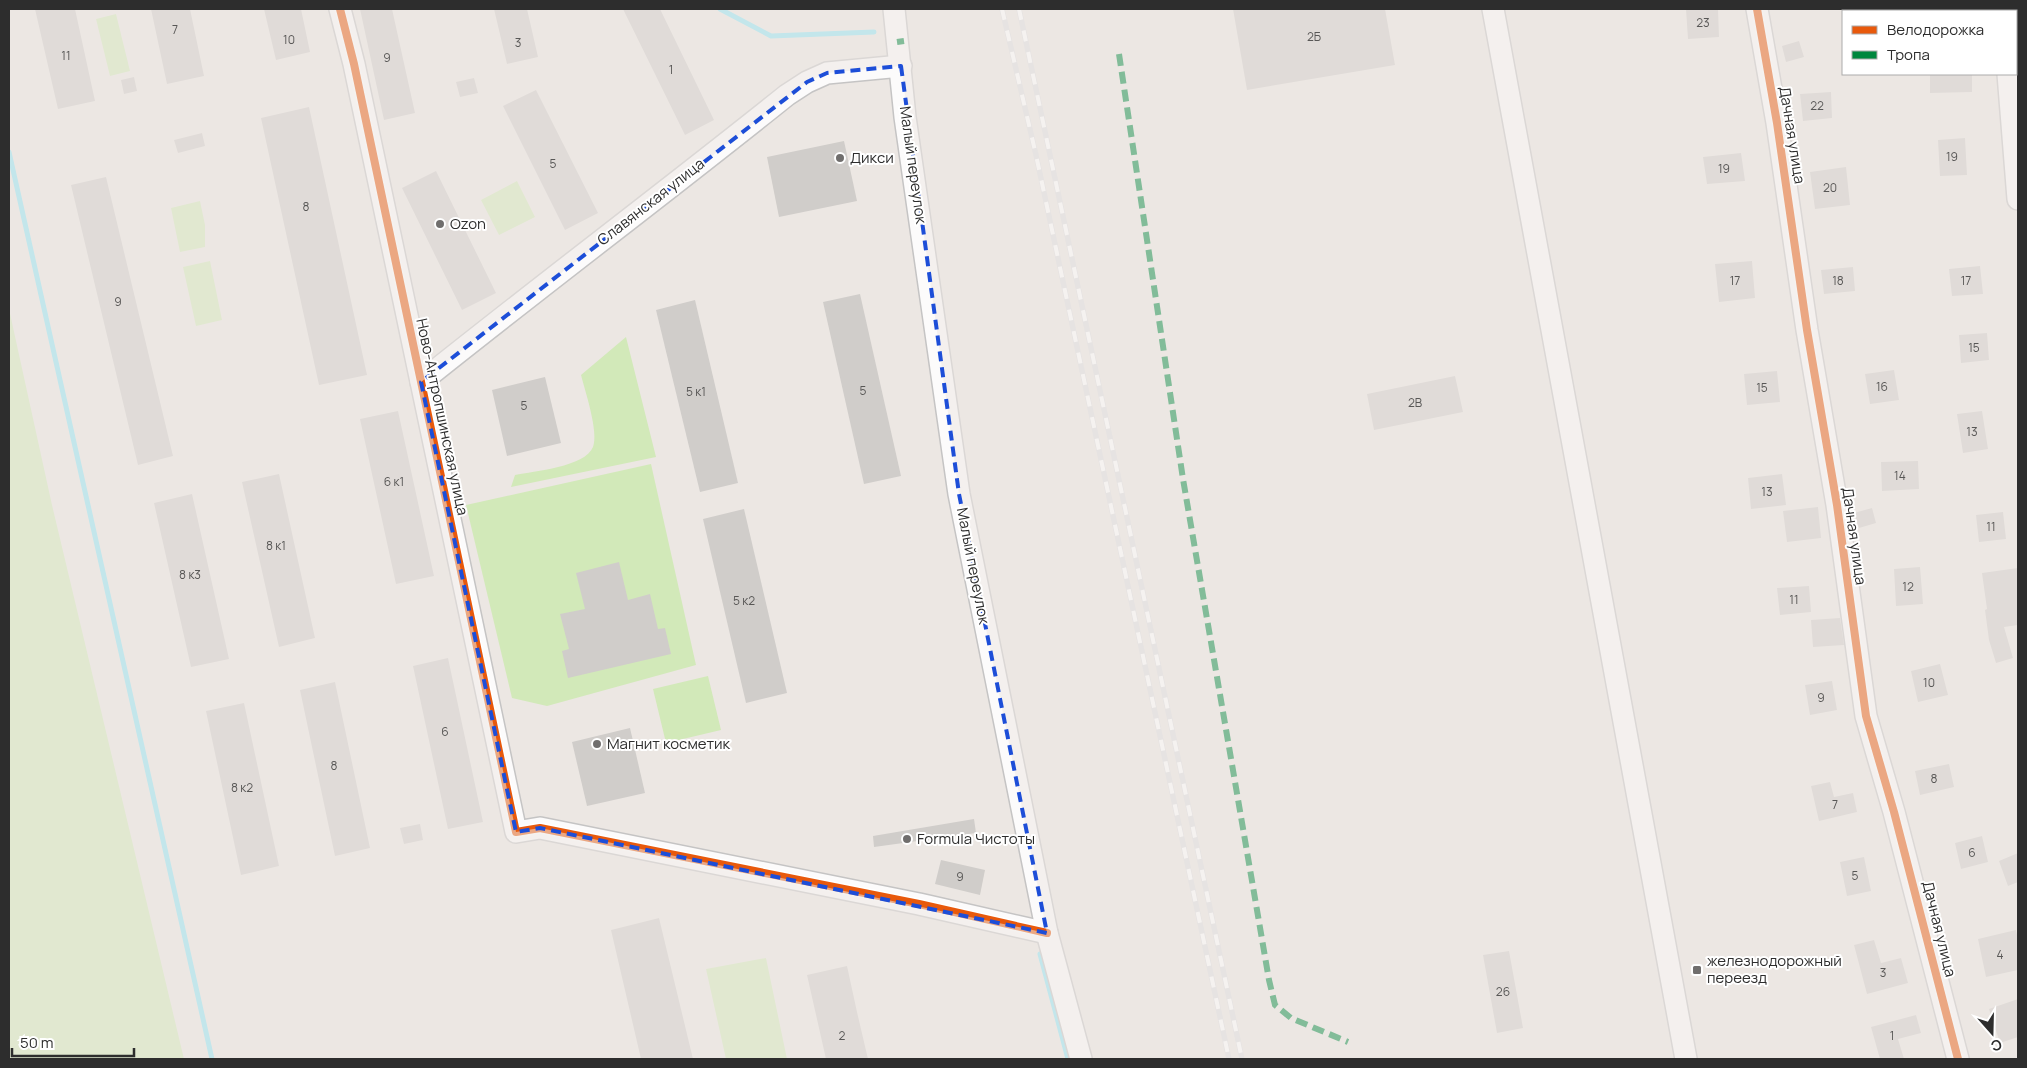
<svg xmlns="http://www.w3.org/2000/svg" width="2027" height="1068" viewBox="0 0 2027 1068" font-family="Manrope,sans-serif">
<style>
.green{fill:#d2e9b9}
.lines{fill:none;stroke-linecap:round;stroke-linejoin:round}
.stream{stroke:#90e5f4;stroke-width:5}
.building{fill:#d0cdca}
.minor-casing{stroke:#c5c4c4;stroke-width:24}
.minor{stroke:#fcfbfb;stroke-width:21}
.rail-casing{stroke:#dedee0;stroke-width:5.5}
.rail{stroke:#fff;stroke-width:4;stroke-dasharray:11;stroke-linecap:butt}
.quiet{stroke:#00873e;stroke-width:6;stroke-dasharray:12 6;stroke-linecap:butt}
.cycleway-casing{stroke:#fff;stroke-width:11}
.cycleway{stroke:#e8590c;stroke-width:8}
.marked{fill:none;stroke:#1d4ed8;stroke-width:4;stroke-dasharray:10 6;stroke-linejoin:round}
.poi-dot{fill:#706e6d;stroke:#fff;stroke-width:2}
.labels{text-anchor:middle;stroke-width:4;stroke-linejoin:round;paint-order:stroke}
.number-label{font-size:12px;fill:#585756}
.street-label{font-size:15px;fill:#2d2d2d;stroke:#fff}
.poi-label{font-size:15px;fill:#2d2d2d;stroke:#fff;text-anchor:start}
</style>
<rect width="100%" height="100%" fill="#ece7e3"/>
<!-- green -->
<g class="green">
<path d="M 116,14 L 130,71 L 110,76 L 96,19 Z"/>
<path d="M 517,181 L 535,217 L 499,235 L 481,200 Z"/>
<path d="M 200,201 L 205,225 L 205,247 L 180,252 L 171,208 Z"/>
<path d="M 210,261 L 222,320 L 196,326 L 183,267 Z"/>
<path d="M 9,309 L 52,505 L 184,1059 L 9,1059 Z"/>
<path d="M 626,337 L 656,457 L 511,487 L 515,475 C 534,471 585,467 593,447 C 599,432 585,391 581,375 Z"/>
<path d="M 651,464 L 696,665 L 547,706 L 512,698 L 466,505 Z"/>
<path d="M 708,676 L 721,730 L 666,743 L 653,689 Z"/>
<path d="M 766,958 L 787,1059 L 726,1059 L 706,969 Z"/>
</g>
<g class="lines">
<!-- stream -->
<g class="stream">
<path d="M 720,9 L 771,36 L 874,32"/>
<path d="M 9,152 L 212,1059"/>
<path d="M 1040,954 L 1068,1059"/>
</g>
</g>
<!-- building -->
<g class="building">
<path d="M 35,9 L 75,9 L 95,101 L 58,109 Z"/>
<path d="M 151,9 L 190,9 L 204,76 L 167,84 Z"/>
<path d="M 264,9 L 301,9 L 310,52 L 276,60 Z"/>
<path d="M 360,9 L 392,9 L 415,113 L 384,120 Z"/>
<path d="M 494,9 L 527,9 L 538,57 L 507,64 Z"/>
<path d="M 623,9 L 660,9 L 714,120 L 685,135 Z"/>
<path d="M 1233,9 L 1385,9 L 1395,65 L 1247,90 Z"/>
<path d="M 1686,9 L 1718,9 L 1719,37 L 1688,39 Z"/>
<path d="M 1799,41 L 1804,57 L 1786,62 L 1782,46 Z"/>
<path d="M 1930,74 L 1972,74 L 1972,92 L 1930,93 Z"/>
<path d="M 134,77 L 137,91 L 124,94 L 121,80 Z"/>
<path d="M 474,78 L 478,93 L 460,97 L 456,82 Z"/>
<path d="M 536,90 L 598,213 L 565,230 L 503,106 Z"/>
<path d="M 1831,92 L 1832,118 L 1803,121 L 1800,94 Z"/>
<path d="M 309,107 L 367,375 L 319,385 L 261,118 Z"/>
<path d="M 202,133 L 205,146 L 178,153 L 174,140 Z"/>
<path d="M 1965,138 L 1967,175 L 1940,176 L 1938,140 Z"/>
<path d="M 844,141 L 857,201 L 779,217 L 767,157 Z"/>
<path d="M 1741,153 L 1745,181 L 1707,184 L 1703,157 Z"/>
<path d="M 1846,167 L 1850,205 L 1815,209 L 1810,172 Z"/>
<path d="M 436,171 L 496,293 L 462,310 L 402,188 Z"/>
<path d="M 106,177 L 173,456 L 138,465 L 71,185 Z"/>
<path d="M 1752,261 L 1755,298 L 1719,302 L 1715,264 Z"/>
<path d="M 1980,266 L 1983,294 L 1952,296 L 1949,269 Z"/>
<path d="M 1853,267 L 1855,291 L 1824,294 L 1821,270 Z"/>
<path d="M 860,294 L 901,476 L 864,484 L 823,302 Z"/>
<path d="M 695,300 L 738,483 L 700,492 L 656,310 Z"/>
<path d="M 1987,333 L 1989,360 L 1961,363 L 1959,335 Z"/>
<path d="M 1894,370 L 1899,400 L 1870,404 L 1865,374 Z"/>
<path d="M 1777,371 L 1780,402 L 1747,405 L 1744,374 Z"/>
<path d="M 1455,376 L 1463,412 L 1374,430 L 1367,394 Z"/>
<path d="M 545,377 L 561,443 L 507,456 L 492,390 Z"/>
<path d="M 398,411 L 434,576 L 396,584 L 360,419 Z"/>
<path d="M 1982,411 L 1988,449 L 1963,453 L 1957,414 Z"/>
<path d="M 1918,461 L 1919,489 L 1882,491 L 1881,462 Z"/>
<path d="M 279,474 L 315,638 L 279,647 L 242,482 Z"/>
<path d="M 1782,474 L 1786,505 L 1751,509 L 1748,478 Z"/>
<path d="M 192,494 L 229,659 L 191,667 L 154,503 Z"/>
<path d="M 1818,507 L 1821,538 L 1787,542 L 1783,511 Z"/>
<path d="M 1872,508 L 1876,523 L 1859,528 L 1854,513 Z"/>
<path d="M 744,509 L 787,693 L 746,703 L 703,519 Z"/>
<path d="M 2003,512 L 2006,539 L 1979,542 L 1976,515 Z"/>
<path d="M 619,562 L 628,600 L 650,594 L 658,629 L 665,628 L 671,654 L 568,678 L 562,651 L 569,649 L 560,614 L 585,609 L 576,573 Z"/>
<path d="M 1920,567 L 1923,604 L 1896,606 L 1894,569 Z"/>
<path d="M 2018,568 L 2018,625 L 2004,627 L 2013,658 L 1996,663 L 1989,640 L 1985,610 L 1987,609 L 1982,573 Z"/>
<path d="M 1809,586 L 1811,612 L 1780,615 L 1777,588 Z"/>
<path d="M 1840,618 L 1844,645 L 1813,647 L 1811,620 Z"/>
<path d="M 448,658 L 483,822 L 448,829 L 413,666 Z"/>
<path d="M 1940,664 L 1948,695 L 1918,702 L 1911,671 Z"/>
<path d="M 1832,681 L 1837,710 L 1810,715 L 1805,685 Z"/>
<path d="M 335,682 L 370,848 L 335,856 L 300,690 Z"/>
<path d="M 244,703 L 279,866 L 241,875 L 206,711 Z"/>
<path d="M 630,728 L 645,793 L 587,806 L 572,742 Z"/>
<path d="M 1949,764 L 1954,787 L 1920,795 L 1915,771 Z"/>
<path d="M 1830,782 L 1834,797 L 1853,793 L 1857,812 L 1819,821 L 1811,786 Z"/>
<path d="M 974,819 L 976,833 L 874,847 L 873,836 Z"/>
<path d="M 420,824 L 423,840 L 404,844 L 400,828 Z"/>
<path d="M 1982,836 L 1988,862 L 1961,869 L 1955,843 Z"/>
<path d="M 2018,853 L 2018,882 L 2008,886 L 1999,861 Z"/>
<path d="M 1864,857 L 1871,891 L 1847,896 L 1840,862 Z"/>
<path d="M 941,860 L 985,870 L 980,895 L 935,884 Z"/>
<path d="M 659,918 L 693,1059 L 641,1059 L 611,930 Z"/>
<path d="M 2016,930 L 2018,940 L 2018,970 L 1986,977 L 1978,939 Z"/>
<path d="M 1874,940 L 1881,963 L 1901,958 L 1908,983 L 1867,994 L 1854,945 Z"/>
<path d="M 1509,951 L 1523,1028 L 1497,1033 L 1483,955 Z"/>
<path d="M 847,966 L 857,1012 L 868,1059 L 826,1059 L 807,975 Z"/>
<path d="M 2018,999 L 2018,1037 L 2000,1043 L 1989,1009 Z"/>
<path d="M 1916,1015 L 1921,1033 L 1898,1039 L 1904,1059 L 1880,1059 L 1871,1027 Z"/>
</g>
<g class="lines">
<!-- minor casing -->
<g class="minor-casing">
<g id="minor">
<path d="M 340,9 L 354,64 L 516,832 L 540,828 L 919,904 L 1047,933"/>
<path d="M 894,9 L 905,117 L 959,494 L 1047,933 L 1081,1059"/>
<path d="M 1493,9 L 1686,1059"/>
<path d="M 1757,9 L 1777,123 L 1807,330 L 1837,505 L 1866,716 L 1894,812 L 1958,1059"/>
<path d="M 2004,9 L 2004,11"/>
<path d="M 2008,74 L 2018,199"/>
<path d="M 421,382 C 542,285 666,192 787,95 L 807,82 L 827,73 L 901,66"/>
</g>
</g>
<!-- minor -->
<use href="#minor" class="minor"/>
<!-- rail casing -->
<g class="rail-casing">
<g id="rail">
<path d="M 1002,9 L 1036,155 L 1229,1059"/>
<path d="M 1019,9 L 1242,1059"/>
</g>
</g>
<!-- rail -->
<use href="#rail" class="rail"/>
<!-- quiet -->
<g class="quiet">
<path d="M 897,42 L 904,41"/>
<path d="M 1119,54 L 1183,479 L 1269,980 L 1275,1005 L 1291,1018 L 1348,1042"/>
</g>
<!-- cycleway casing -->
<g class="cycleway-casing">
<g id="cycleway">
<path d="M 340,9 L 354,64 L 516,832 L 540,828 L 919,904 L 1047,933"/>
<path d="M 1757,9 L 1777,123 L 1807,330 L 1837,505 L 1866,716 L 1894,812 L 1958,1059"/>
</g>
</g>
<!-- cycleway -->
<use href="#cycleway" class="cycleway"/>
</g>
<!-- marked area -->
<path d="M0 0H2027V1068H0ZM 901,66 L 959,494 L 1047,933 L 540,828 L 516,832 L 421,382 L 807,82 L 827,73 Z" fill="#ece7e3" fill-opacity=".55" fill-rule="evenodd"/>
<path class="marked" d="M 901,66 L 959,494 L 1047,933 L 540,828 L 516,832 L 421,382 L 807,82 L 827,73 Z"/>
<!-- markers -->
<g class="poi-dot">
<circle cx="840" cy="158" r="5"/>
<circle cx="440" cy="224" r="5"/>
<circle cx="597" cy="744" r="5"/>
<circle cx="907" cy="839" r="5"/>
<rect x="1692" y="965" width="10" height="10" rx="2.5"/>
</g>
<g class="labels">
<!-- number labels -->
<g class="number-label">
<text x="1703" y="27">23</text>
<text x="175" y="34">7</text>
<text x="1314" y="41">2Б</text>
<text x="289" y="44">10</text>
<text x="518" y="47">3</text>
<text x="66" y="60">11</text>
<text x="387" y="62">9</text>
<text x="671" y="74">1</text>
<text x="1817" y="110">22</text>
<text x="1952" y="161">19</text>
<text x="553" y="168">5</text>
<text x="1724" y="173">19</text>
<text x="1830" y="192">20</text>
<text x="306" y="211">8</text>
<text x="1735" y="285">17</text>
<text x="1838" y="285">18</text>
<text x="1966" y="285">17</text>
<text x="118" y="306">9</text>
<text x="1974" y="352">15</text>
<text x="1882" y="391">16</text>
<text x="1762" y="392">15</text>
<text x="863" y="395">5</text>
<text x="696" y="396">5 к1</text>
<text x="1415" y="407">2В</text>
<text x="524" y="410">5</text>
<text x="1972" y="436">13</text>
<text x="1900" y="480">14</text>
<text x="394" y="486">6 к1</text>
<text x="1767" y="496">13</text>
<text x="1991" y="531">11</text>
<text x="276" y="550">8 к1</text>
<text x="190" y="579">8 к3</text>
<text x="1908" y="591">12</text>
<text x="1794" y="604">11</text>
<text x="744" y="605">5 к2</text>
<text x="1929" y="687">10</text>
<text x="1821" y="702">9</text>
<text x="445" y="736">6</text>
<text x="334" y="770">8</text>
<text x="1934" y="783">8</text>
<text x="242" y="792">8 к2</text>
<text x="1835" y="809">7</text>
<text x="1972" y="857">6</text>
<text x="1855" y="880">5</text>
<text x="960" y="881">9</text>
<text x="2000" y="959">4</text>
<text x="1883" y="977">3</text>
<text x="1503" y="996">26</text>
<text x="842" y="1040">2</text>
<text x="1892" y="1040">1</text>
</g>
<!-- street labels -->
<g class="street-label">
<text transform="translate(1792 135) rotate(81)" y="5">Дачная улица</text>
<text transform="translate(913 165) rotate(82)" y="5">Малый переулок</text>
<text transform="translate(651 202) rotate(-38)" y="5">Славянская улица</text>
<text transform="translate(442 417) rotate(78)" y="5">Ново-Антропшинская улица</text>
<text transform="translate(1854 536) rotate(82)" y="5">Дачная улица</text>
<text transform="translate(973 566) rotate(79)" y="5">Малый переулок</text>
<text transform="translate(1939 929) rotate(76)" y="5">Дачная улица</text>
</g>
<!-- poi labels -->
<g class="poi-label">
<text x="850" y="163">Дикси</text>
<text x="450" y="229">Ozon</text>
<text x="607" y="749">Магнит косметик</text>
<text x="917" y="844">Formula Чистоты</text>
<text x="1707" y="966">железнодорожный<tspan x="1707" dy="17">переезд</tspan></text>
</g>
</g>
<!-- border -->
<rect width="2027" height="1068" fill="none" stroke="#2d2d2d" stroke-width="20"/>
<!-- legend -->
<rect x="1842" y="10" width="175" height="65" fill="#ffffff" stroke="#ababab"/>
<rect x="1852" y="26" width="25" height="8" fill="#e8590c" stroke="#ababab"/>
<text x="1887" y="35" font-size="15" fill="#2d2d2d">Велодорожка</text>
<rect x="1852" y="51" width="25" height="8" fill="#00873e" stroke="#ababab"/>
<text x="1887" y="60" font-size="15" fill="#2d2d2d">Тропа</text>
<!-- north arrow -->
<g transform="translate(1992 1033) rotate(160)" stroke="#ffffff" stroke-width="4" paint-order="stroke">
<path d="M0-4L9 19L0 12L-9 19Z" fill="#2d2d2d"/>
<text y="-8" font-size="14" font-weight="bold" text-anchor="middle" fill="#2d2d2d">С</text>
</g>
<!-- scale -->
<path d="M12 1048v8h122v-8" fill="none" stroke="#2d2d2d" stroke-width="2.5"/>
<text x="20" y="1048" font-size="15" fill="#2d2d2d" stroke="#ffffff" stroke-width="4" paint-order="stroke">50 m</text>
</svg>
